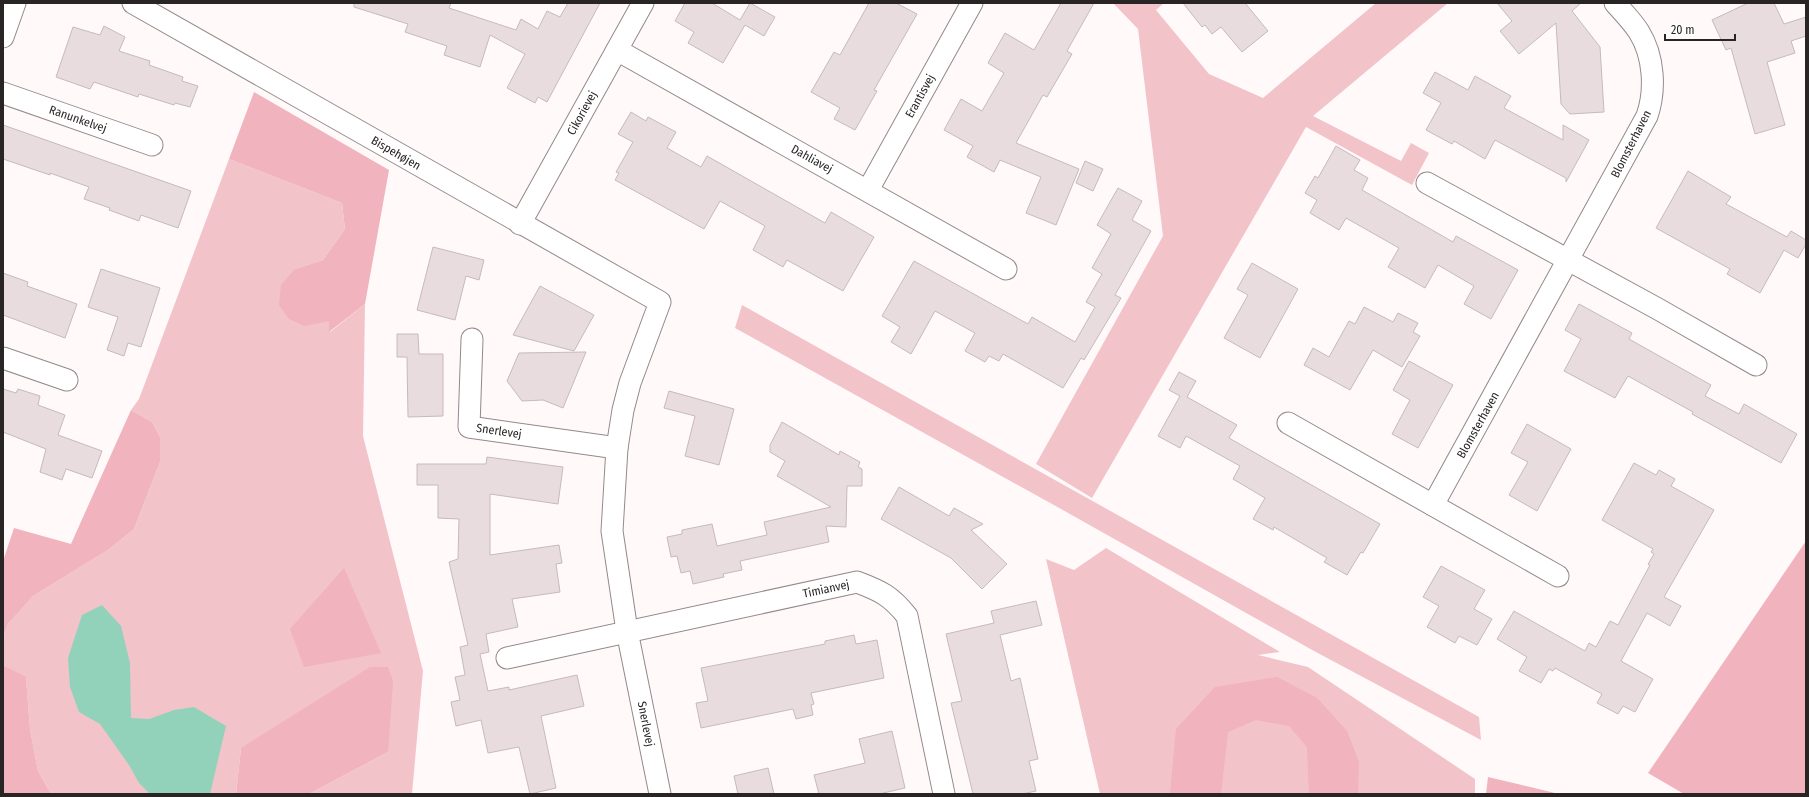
<svg xmlns="http://www.w3.org/2000/svg" width="1809" height="797" viewBox="0 0 1809 797" font-family="'Fira Sans Condensed',sans-serif">
<style>
.green{fill:#f3c3ca}
.forest{fill:#f1b3bd}
.water{fill:#93d2ba}
.building{fill:#e9dcde;stroke:#c6babb}
.lines{fill:none;stroke-linecap:round;stroke-linejoin:round}
.street-casing{stroke:#94888a;stroke-width:23}
.street{stroke:#fff;stroke-width:21}
.labels{text-anchor:middle;stroke-width:4;stroke-linejoin:round;paint-order:stroke}
.street-label{font-size:12px;fill:#292525;stroke:#fff}
</style>
<rect width="100%" height="100%" fill="#fff9fa"/>
<!-- green -->
<g class="green">
<path d="M 1113,3 L 1164,3 L 1156,10 L 1209,74 L 1263,98 L 1376,3 L 1448,3 L 1313,116 L 1401,161 L 1411,143 L 1429,153 L 1412,185 L 1306,127 L 1092,498 L 1036,464 L 1163,236 L 1138,29 Z"/>
<path d="M 229,159 L 342,203 L 345,229 L 323,260 L 295,269 L 329,321 L 330,332 L 365,304 L 363,436 L 423,671 L 412,794 L 309,794 L 388,752 L 241,748 L 236,794 L 51,794 L 38,771 L 30,729 L 26,678 L 3,665 L 3,636 L 8,624 L 33,596 L 108,550 L 134,529 L 160,462 L 160,437 L 152,422 L 131,410 L 139,399 Z"/>
<path d="M 742,305 L 1479,717 L 1481,740 L 1314,651 L 1061,509 L 735,328 Z"/>
<path d="M 1106,548 L 1280,652 L 1258,655 L 1308,667 L 1475,779 L 1475,794 L 1100,794 L 1046,559 L 1074,570 Z"/>
</g>
<!-- forest -->
<g class="forest">
<path d="M 254,92 L 389,170 L 365,304 L 329,332 L 329,321 L 305,326 L 289,319 L 279,305 L 281,285 L 295,269 L 323,260 L 345,229 L 342,203 L 229,159 Z"/>
<path d="M 131,410 L 152,422 L 160,437 L 160,462 L 134,529 L 108,550 L 33,596 L 8,624 L 3,636 L 3,561 L 14,528 L 71,544 Z"/>
<path d="M 1806,541 L 1806,794 L 1684,794 L 1648,773 Z"/>
<path d="M 344,568 L 381,653 L 304,667 L 290,629 Z"/>
<path d="M 3,665 L 26,677 L 30,729 L 38,771 L 51,794 L 3,794 Z"/>
<path d="M 370,667 L 388,667 L 393,681 L 388,752 L 309,794 L 236,794 L 241,748 Z"/>
<path d="M 1277,677 L 1317,698 L 1347,731 L 1359,762 L 1358,794 L 1309,794 L 1307,747 L 1289,726 L 1256,720 L 1228,732 L 1221,794 L 1170,794 L 1176,729 L 1215,687 Z"/>
<path d="M 1488,777 L 1559,794 L 1486,794 Z"/>
</g>
<!-- water -->
<path class="water" d="M 102,605 L 121,626 L 130,663 L 131,718 L 149,719 L 174,710 L 194,707 L 226,726 L 210,794 L 150,794 L 139,783 L 129,765 L 100,724 L 79,712 L 70,687 L 68,658 L 82,615 Z"/>
<!-- building -->
<g class="building">
<path d="M 354,3 L 451,3 L 449,8 L 516,30 L 521,19 L 538,29 L 547,11 L 560,17 L 568,3 L 600,3 L 547,102 L 538,97 L 535,103 L 507,88 L 525,54 L 490,35 L 480,67 L 444,55 L 447,46 L 405,32 L 408,24 L 354,7 Z"/>
<path d="M 685,3 L 712,3 L 740,20 L 750,3 L 775,17 L 764,36 L 745,25 L 723,63 L 688,43 L 694,32 L 675,21 Z"/>
<path d="M 869,3 L 896,3 L 917,14 L 874,90 L 877,91 L 855,130 L 834,119 L 840,108 L 811,92 L 834,52 L 840,55 Z"/>
<path d="M 1061,3 L 1094,3 L 1067,51 L 1072,54 L 1047,97 L 1043,95 L 1016,143 L 1079,169 L 1056,225 L 1026,213 L 1041,177 L 1000,160 L 994,172 L 967,157 L 973,146 L 944,130 L 961,99 L 982,111 L 1004,73 L 988,63 L 1005,33 L 1034,50 Z"/>
<path d="M 1183,3 L 1245,3 L 1268,31 L 1242,52 L 1221,27 L 1212,34 L 1205,25 L 1202,27 Z"/>
<path d="M 1497,3 L 1581,3 L 1572,11 L 1600,47 L 1604,112 L 1570,114 L 1561,104 L 1556,23 L 1519,54 L 1500,31 L 1512,21 Z"/>
<path d="M 1748,3 L 1774,3 L 1784,24 L 1806,17 L 1806,36 L 1791,41 L 1795,53 L 1767,62 L 1785,125 L 1755,134 L 1731,48 L 1726,50 L 1712,20 Z"/>
<path d="M 104,26 L 125,37 L 119,51 L 150,61 L 149,65 L 183,77 L 182,81 L 198,86 L 190,107 L 175,103 L 174,105 L 139,94 L 138,97 L 94,82 L 90,89 L 56,77 L 73,27 L 100,35 Z"/>
<path d="M 1435,72 L 1468,90 L 1475,76 L 1511,96 L 1504,108 L 1563,140 L 1563,125 L 1589,140 L 1566,182 L 1566,178 L 1495,140 L 1485,159 L 1454,141 L 1452,144 L 1426,130 L 1441,103 L 1423,93 Z"/>
<path d="M 631,112 L 646,121 L 648,117 L 676,132 L 667,148 L 701,167 L 707,156 L 825,223 L 831,212 L 874,237 L 843,291 L 787,260 L 783,267 L 753,250 L 765,226 L 720,201 L 704,229 L 615,180 L 619,173 L 616,172 L 633,142 L 618,134 Z"/>
<path d="M 3,125 L 191,191 L 178,228 L 141,215 L 139,221 L 109,210 L 110,208 L 84,199 L 89,187 L 50,173 L 50,175 L 3,159 Z"/>
<path d="M 1336,146 L 1360,160 L 1354,170 L 1368,178 L 1362,190 L 1453,242 L 1456,236 L 1518,270 L 1491,319 L 1464,304 L 1474,286 L 1438,265 L 1425,288 L 1388,267 L 1399,248 L 1346,218 L 1339,230 L 1310,213 L 1317,200 L 1305,193 L 1315,176 L 1318,178 Z"/>
<path d="M 1085,161 L 1103,169 L 1093,191 L 1076,183 Z"/>
<path d="M 1688,171 L 1731,197 L 1726,204 L 1787,237 L 1791,231 L 1806,240 L 1806,244 L 1798,258 L 1784,250 L 1760,293 L 1727,274 L 1730,269 L 1656,228 Z"/>
<path d="M 1118,188 L 1142,201 L 1132,220 L 1151,231 L 1115,295 L 1121,298 L 1084,360 L 1081,358 L 1063,388 L 1003,354 L 999,361 L 989,356 L 985,362 L 965,351 L 975,333 L 935,311 L 911,354 L 891,342 L 900,327 L 882,316 L 914,261 L 1028,324 L 1032,317 L 1075,342 L 1095,307 L 1086,302 L 1102,274 L 1092,268 L 1111,234 L 1097,225 Z"/>
<path d="M 433,247 L 484,260 L 479,280 L 466,276 L 455,320 L 417,310 Z"/>
<path d="M 1252,263 L 1298,289 L 1260,358 L 1224,338 L 1248,295 L 1237,289 Z"/>
<path d="M 101,269 L 160,288 L 141,347 L 128,343 L 124,356 L 107,350 L 118,317 L 88,307 Z"/>
<path d="M 3,273 L 28,282 L 27,286 L 77,304 L 65,338 L 3,315 Z"/>
<path d="M 540,286 L 594,315 L 574,351 L 513,335 Z"/>
<path d="M 1579,304 L 1632,333 L 1629,339 L 1711,385 L 1705,396 L 1739,414 L 1744,404 L 1797,434 L 1781,463 L 1692,414 L 1693,412 L 1628,376 L 1615,398 L 1564,371 L 1581,339 L 1565,330 Z"/>
<path d="M 1364,307 L 1393,322 L 1398,313 L 1418,323 L 1413,332 L 1420,336 L 1402,367 L 1373,350 L 1350,390 L 1304,365 L 1313,348 L 1329,357 L 1349,321 L 1355,324 Z"/>
<path d="M 397,334 L 418,334 L 419,354 L 443,354 L 443,416 L 408,417 L 407,357 L 397,357 Z"/>
<path d="M 586,352 L 563,408 L 543,400 L 522,401 L 507,381 L 519,353 Z"/>
<path d="M 1409,361 L 1453,385 L 1418,448 L 1392,434 L 1410,400 L 1393,390 Z"/>
<path d="M 1179,372 L 1196,381 L 1187,397 L 1237,425 L 1229,438 L 1380,524 L 1363,553 L 1361,552 L 1347,575 L 1324,562 L 1327,558 L 1274,527 L 1273,530 L 1253,519 L 1265,498 L 1233,479 L 1240,466 L 1186,436 L 1180,448 L 1158,436 L 1180,396 L 1169,390 Z"/>
<path d="M 3,389 L 16,393 L 18,389 L 40,396 L 38,405 L 65,415 L 58,435 L 102,451 L 92,478 L 66,469 L 62,480 L 40,472 L 46,449 L 3,432 Z"/>
<path d="M 669,391 L 734,409 L 719,465 L 685,456 L 695,416 L 664,408 Z"/>
<path d="M 782,422 L 839,455 L 840,451 L 860,462 L 858,467 L 862,469 L 862,486 L 847,486 L 846,527 L 826,526 L 829,542 L 740,561 L 742,570 L 723,574 L 724,577 L 693,584 L 690,571 L 681,573 L 677,556 L 671,557 L 667,537 L 682,534 L 682,530 L 712,524 L 717,546 L 767,535 L 764,522 L 831,507 L 777,476 L 785,461 L 770,452 L 770,445 Z"/>
<path d="M 1527,424 L 1571,449 L 1537,511 L 1509,495 L 1528,462 L 1511,453 Z"/>
<path d="M 487,457 L 563,467 L 558,504 L 490,494 L 490,555 L 559,545 L 562,563 L 556,564 L 560,592 L 512,599 L 518,627 L 486,634 L 489,652 L 480,654 L 488,691 L 509,687 L 509,690 L 577,675 L 584,706 L 541,716 L 556,788 L 530,794 L 519,747 L 488,753 L 481,720 L 456,726 L 451,702 L 460,700 L 455,677 L 465,675 L 460,647 L 468,645 L 449,562 L 458,559 L 459,519 L 438,518 L 438,485 L 417,485 L 417,464 L 486,464 Z"/>
<path d="M 1634,463 L 1656,475 L 1659,470 L 1675,479 L 1671,486 L 1714,510 L 1664,597 L 1681,606 L 1670,626 L 1647,613 L 1621,661 L 1653,679 L 1635,712 L 1623,706 L 1618,714 L 1597,703 L 1602,694 L 1555,668 L 1553,671 L 1549,669 L 1541,683 L 1519,671 L 1527,657 L 1497,639 L 1514,611 L 1585,651 L 1589,643 L 1596,647 L 1610,621 L 1618,625 L 1650,565 L 1648,564 L 1654,554 L 1651,552 L 1653,549 L 1602,520 Z"/>
<path d="M 899,487 L 949,516 L 954,508 L 983,524 L 971,530 L 1007,564 L 982,589 L 951,558 L 881,519 Z"/>
<path d="M 1441,566 L 1485,590 L 1474,609 L 1492,619 L 1477,645 L 1459,636 L 1455,643 L 1427,627 L 1439,606 L 1423,597 Z"/>
<path d="M 1036,601 L 1042,625 L 1000,635 L 1011,681 L 1020,678 L 1038,759 L 1029,761 L 1036,791 L 1022,794 L 973,794 L 951,703 L 962,701 L 946,634 L 994,623 L 991,611 Z"/>
<path d="M 854,635 L 856,644 L 877,640 L 884,678 L 811,693 L 814,704 L 811,705 L 813,715 L 796,719 L 793,709 L 701,728 L 696,703 L 708,701 L 701,668 L 825,644 L 825,641 Z"/>
<path d="M 892,731 L 905,788 L 879,794 L 819,794 L 814,775 L 865,763 L 859,739 Z"/>
<path d="M 768,768 L 774,794 L 738,794 L 734,776 Z"/>
</g>
<g class="lines">
<!-- street casing -->
<g class="street-casing">
<g id="street">
<path d="M 133,3 L 660,302 L 630,383 L 623,410 L 617,448 L 612,531 L 627,631 L 660,794"/>
<path d="M 3,37 L 15,3"/>
<path d="M 617,50 L 1006,269"/>
<path d="M 3,93 L 152,145"/>
<path d="M 1427,183 L 1658,309 L 1756,365"/>
<path d="M 868,190 L 972,3"/>
<path d="M 520,224 L 643,3"/>
<path d="M 472,339 L 469,427 L 617,448"/>
<path d="M 3,358 L 67,380"/>
<path d="M 1288,423 L 1558,576"/>
<path d="M 1433,505 L 1647,116 C 1656,90 1654,56 1639,32 C 1633,22 1623,12 1615,3"/>
<path d="M 507,658 L 857,582 C 881,591 891,596 907,616 L 944,794"/>
</g>
</g>
<!-- street -->
<use href="#street" class="street"/>
</g>
<g class="labels">
<!-- street labels -->
<g class="street-label">
<text transform="translate(920 96) rotate(-61)" y="4">Erantisvej</text>
<text transform="translate(582 113) rotate(-61)" y="4">Cikorievej</text>
<text transform="translate(78 119) rotate(19)" y="4">Ranunkelvej</text>
<text transform="translate(1631 144) rotate(-63)" y="4">Blomsterhaven</text>
<text transform="translate(396 153) rotate(30)" y="4">Bispehøjen</text>
<text transform="translate(812 159) rotate(29)" y="4">Dahliavej</text>
<text transform="translate(1478 425) rotate(-61)" y="4">Blomsterhaven</text>
<text transform="translate(499 431) rotate(8)" y="4">Snerlevej</text>
<text transform="translate(826 589) rotate(-12)" y="4">Timianvej</text>
<text transform="translate(646 724) rotate(79)" y="4">Snerlevej</text>
</g>
</g>
<!-- border -->
<rect width="1809" height="797" fill="none" stroke="#292525" stroke-width="8"/>
<!-- scale -->
<path d="M1665 34v6h70v-6" fill="none" stroke="#292525" stroke-width="2"/>
<text x="1671" y="34" font-size="12" fill="#292525" stroke="#ffffff" stroke-width="3" paint-order="stroke">20 m</text>
</svg>
